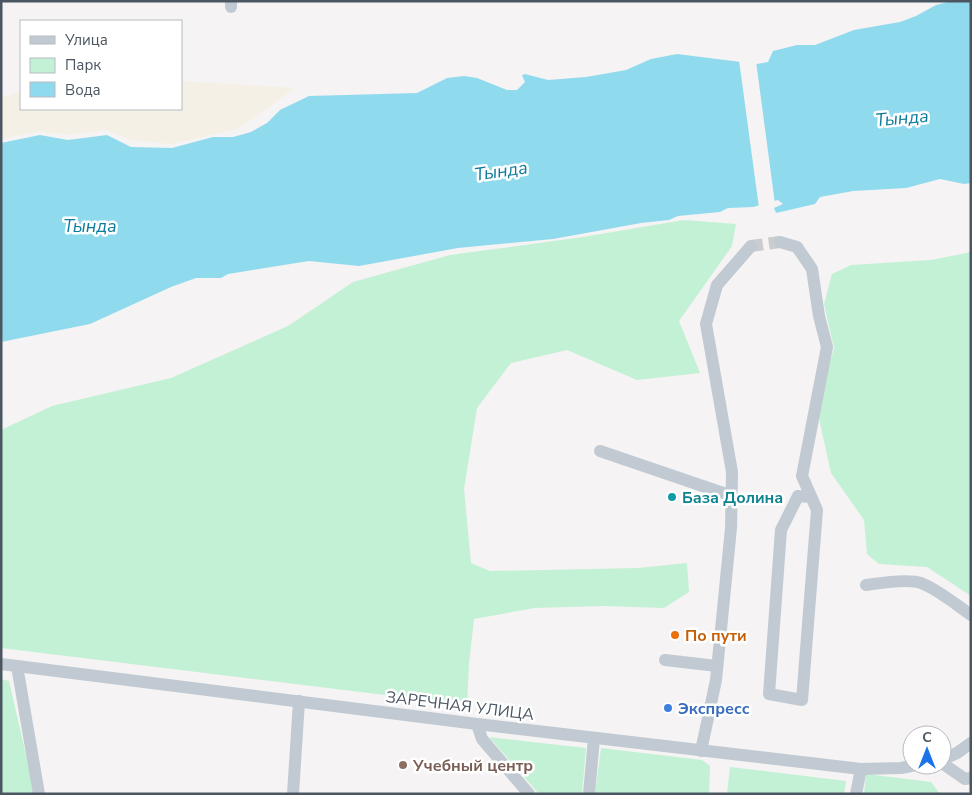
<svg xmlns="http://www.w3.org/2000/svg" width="972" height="795" viewBox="0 0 972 795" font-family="'Nunito Sans',sans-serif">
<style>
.green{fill:#c3f1d5}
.sand{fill:#f5f0e5}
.water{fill:#90daee}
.pier{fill:#f5f3f3}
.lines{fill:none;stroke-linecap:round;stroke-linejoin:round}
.minor-tunnel{stroke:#caccce;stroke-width:12;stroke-dasharray:12 6;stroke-linecap:butt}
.minor{stroke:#c1cad2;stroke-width:12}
.culture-dot{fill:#0f9aa8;stroke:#fff;stroke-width:2}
.food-dot{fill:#e8710a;stroke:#fff;stroke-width:2}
.shop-dot{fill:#3f7fe0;stroke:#fff;stroke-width:2}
.education-dot{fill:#8d6e63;stroke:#fff;stroke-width:2}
.labels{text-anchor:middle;stroke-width:5;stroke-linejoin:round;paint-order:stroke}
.culture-label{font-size:16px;font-weight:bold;fill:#0d838f;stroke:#fff;text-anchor:start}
.food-label{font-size:16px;font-weight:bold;fill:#c56008;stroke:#fff;text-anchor:start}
.street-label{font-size:16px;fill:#4a5661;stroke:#fff}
.shop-label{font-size:16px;font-weight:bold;fill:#366cbe;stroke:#fff;text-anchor:start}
.education-label{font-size:16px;font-weight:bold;fill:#785e54;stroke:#fff;text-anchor:start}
.water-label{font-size:18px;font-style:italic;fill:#0c7c9b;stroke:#fff}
</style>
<rect width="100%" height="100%" fill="#f5f3f3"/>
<!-- green -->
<g class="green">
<path d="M 684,220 L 736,224 L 732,246 L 679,321 L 700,373 L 637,380 L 567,350 L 511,363 L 477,408 L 464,489 L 471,563 L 490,571 L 638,568 L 687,563 L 689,592 L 664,608 L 605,606 L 534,608 L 474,619 L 469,664 L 467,705 L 1,648 L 1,430 L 52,406 L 171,378 L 288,326 L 353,282 L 450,255 L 583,237 Z"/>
<path d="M 971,252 L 971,596 L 927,567 L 879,564 L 867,554 L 864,520 L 831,473 L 817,409 L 834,348 L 824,304 L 832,274 L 851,265 L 931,260 Z"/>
<path d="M 1,679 L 9,681 L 35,794 L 1,794 Z"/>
<path d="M 489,737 L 586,748 L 582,794 L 539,794 Z"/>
<path d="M 601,748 L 702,760 L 710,766 L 709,794 L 595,794 Z"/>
<path d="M 730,767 L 846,781 L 844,794 L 727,794 Z"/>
<path d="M 866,774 L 931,782 L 940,794 L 864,794 Z"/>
</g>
<!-- sand -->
<path class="sand" d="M 181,81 L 294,88 L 266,109 L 237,129 L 171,144 L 132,140 L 105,130 L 68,135 L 40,131 L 1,139 L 1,98 L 21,92 L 21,109 L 181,109 Z"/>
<!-- water -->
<path class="water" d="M 952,1 L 971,1 L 971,183 L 964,184 L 940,179 L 906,188 L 853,191 L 820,197 L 815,204 L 776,213 L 774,208 L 783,204 L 778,200 L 753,207 L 728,208 L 720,212 L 678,216 L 669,220 L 641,223 L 553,239 L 458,248 L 359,266 L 309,261 L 228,274 L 221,278 L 196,278 L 171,287 L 90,324 L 1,342 L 1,143 L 40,135 L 68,140 L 107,135 L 131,147 L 172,148 L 213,137 L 233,137 L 251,132 L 267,123 L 280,110 L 309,96 L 417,93 L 447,78 L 464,76 L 477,78 L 507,90 L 517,90 L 525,82 L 522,75 L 525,74 L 548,80 L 586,77 L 626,70 L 651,59 L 677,54 L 757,64 L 768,62 L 773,51 L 797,45 L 815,45 L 854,30 L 900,22 L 916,16 L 936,5 Z"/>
<!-- pier -->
<path class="pier" d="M 739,60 L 756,61 L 775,204 L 759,208 Z"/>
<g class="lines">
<!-- minor-tunnel -->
<path class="minor-tunnel" d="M 751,246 L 780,242"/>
<!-- minor -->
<g class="minor">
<path d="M 231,1 L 231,7"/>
<path d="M 780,242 L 797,247 L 812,269 L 819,316 L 827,347 L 802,476 L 817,510 L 802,700 L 769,694 L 781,530 L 798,496 L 811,497"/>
<path d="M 600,451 L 732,496"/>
<path d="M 866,585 C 879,583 910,579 921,583 C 939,590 955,604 971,615"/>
<path d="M 665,660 L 717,666"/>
<path d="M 1,664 L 477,724 L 861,769 L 901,768 L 916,765"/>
<path d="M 17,666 L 39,794"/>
<path d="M 477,724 L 482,739 L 529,794"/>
<path d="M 701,751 L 716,680 L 731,528 L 732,472 L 706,324 L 717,285 L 751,246"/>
<path d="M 942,760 L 957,753 L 971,743"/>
<path d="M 942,763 L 965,779 L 971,778"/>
<path d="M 293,794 L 299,701"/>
<path d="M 589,794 L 594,738"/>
<path d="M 856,794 L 861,769"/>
</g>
</g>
<!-- markers -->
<circle class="culture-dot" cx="672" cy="497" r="5"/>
<circle class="food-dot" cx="675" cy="635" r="5"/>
<circle class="shop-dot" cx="668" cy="708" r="5"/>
<circle class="education-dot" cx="403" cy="765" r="5"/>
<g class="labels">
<!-- culture labels -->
<g class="culture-label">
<text x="682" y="503">База Долина</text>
</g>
<!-- food labels -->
<g class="food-label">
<text x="685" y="641">По пути</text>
</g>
<!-- street labels -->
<g class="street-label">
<text transform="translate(460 705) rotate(7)" y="6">ЗАРЕЧНАЯ УЛИЦА</text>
</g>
<!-- shop labels -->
<g class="shop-label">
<text x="678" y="714">Экспресс</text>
</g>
<!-- education labels -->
<g class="education-label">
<text x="413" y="771">Учебный центр</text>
</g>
<!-- water labels -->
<g class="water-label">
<text transform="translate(902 118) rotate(-5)" y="6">Тында</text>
<text transform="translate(501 171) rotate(-8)" y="6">Тында</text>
<text x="90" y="232">Тында</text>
</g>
</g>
<!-- border -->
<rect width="972" height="795" fill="none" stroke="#4a5661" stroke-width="5"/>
<!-- legend -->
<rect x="20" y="20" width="162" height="90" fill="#ffffff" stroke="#b7bbc0"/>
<rect x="30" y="36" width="25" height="8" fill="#c1cad2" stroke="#b7bbc0"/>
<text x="65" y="45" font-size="15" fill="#4a5661">Улица</text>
<rect x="30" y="58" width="25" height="15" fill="#c3f1d5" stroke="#b7bbc0"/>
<text x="65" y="70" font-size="15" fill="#4a5661">Парк</text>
<rect x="30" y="82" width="25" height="15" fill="#90daee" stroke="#b7bbc0"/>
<text x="65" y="95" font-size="15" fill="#4a5661">Вода</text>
<!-- north arrow -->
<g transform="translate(927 750)"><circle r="24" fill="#ffffff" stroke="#b7bbc0"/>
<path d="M0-4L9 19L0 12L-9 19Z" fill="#1a73e8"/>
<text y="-8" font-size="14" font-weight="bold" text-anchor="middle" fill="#4a5661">С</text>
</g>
</svg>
